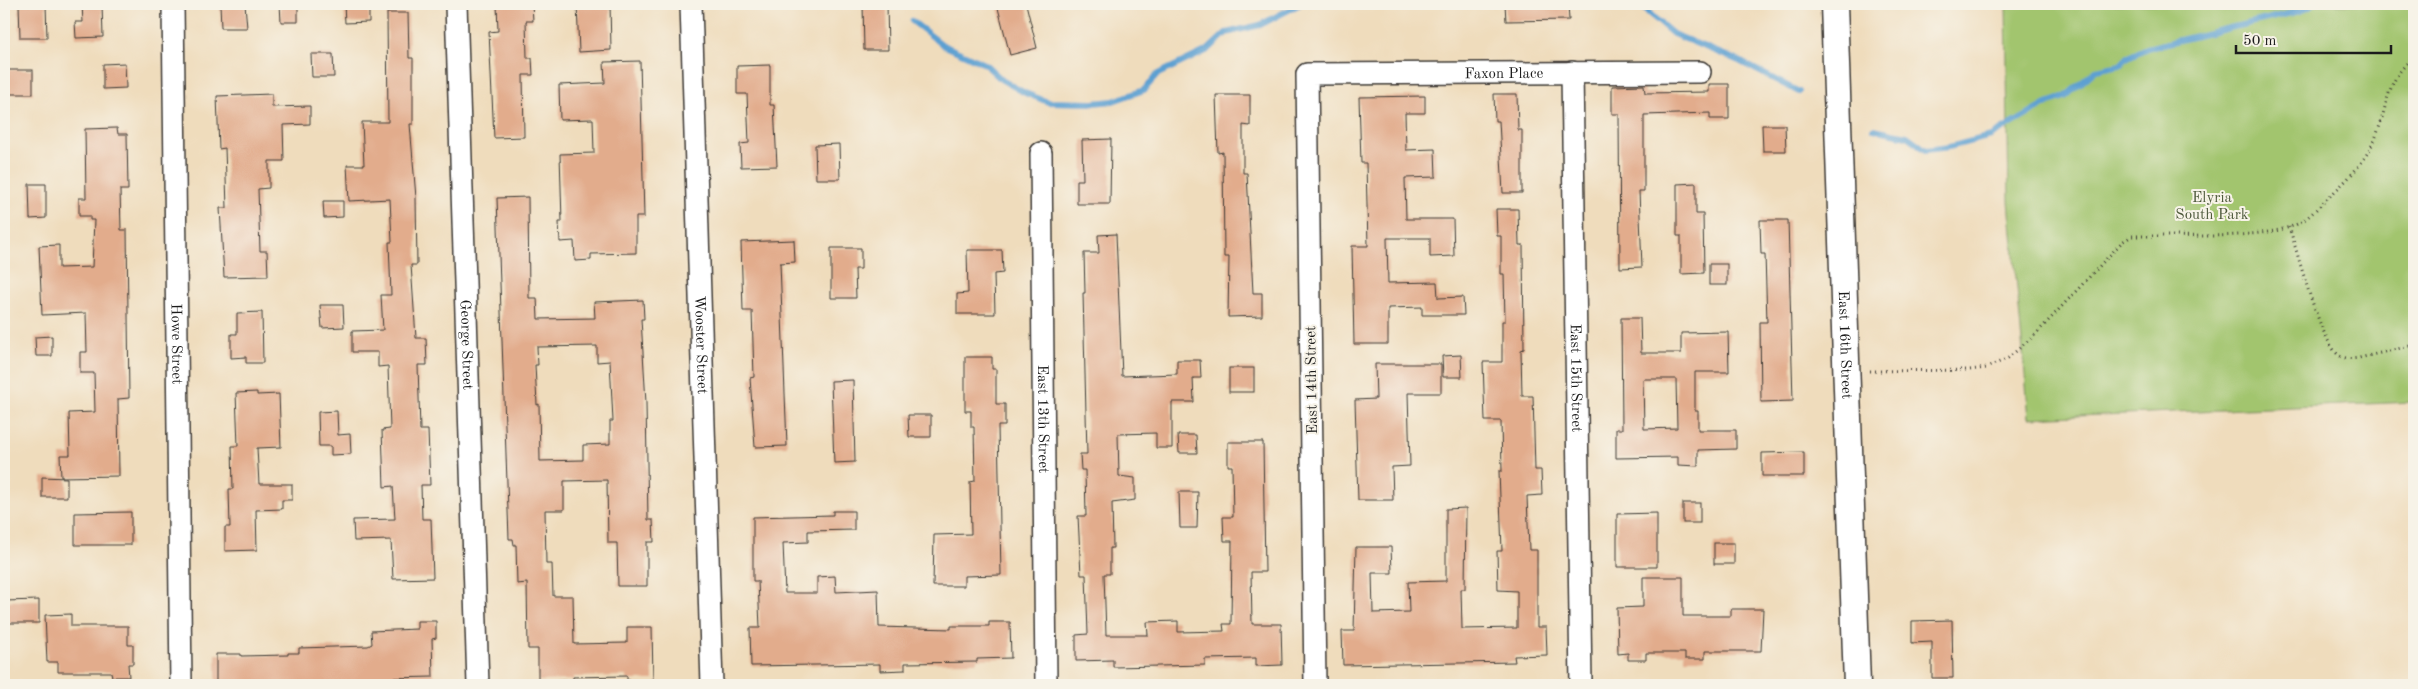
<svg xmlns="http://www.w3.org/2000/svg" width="2418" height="689" viewBox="0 0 2418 689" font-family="'Old Standard TT',serif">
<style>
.green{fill:#a2c56e;stroke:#5f7045}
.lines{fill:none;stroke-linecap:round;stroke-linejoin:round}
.stream{stroke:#5da0d1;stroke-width:6}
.building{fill:#e2ac8c;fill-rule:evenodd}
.minor-casing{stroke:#3c3934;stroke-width:24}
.tertiary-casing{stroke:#3c3934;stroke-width:29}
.path{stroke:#3c3934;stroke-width:3;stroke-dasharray:1 4;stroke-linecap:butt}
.minor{stroke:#fff;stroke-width:21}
.tertiary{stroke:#fff;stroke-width:26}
.labels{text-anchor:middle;stroke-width:4;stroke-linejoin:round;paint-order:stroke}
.street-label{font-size:15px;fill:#1c1c1c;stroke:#f7f3e8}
.park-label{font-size:15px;fill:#4b5739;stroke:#f7f3e8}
</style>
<rect width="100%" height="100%" fill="#f7f3e8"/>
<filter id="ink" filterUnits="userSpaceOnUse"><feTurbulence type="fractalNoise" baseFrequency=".02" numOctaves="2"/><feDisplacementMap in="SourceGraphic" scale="10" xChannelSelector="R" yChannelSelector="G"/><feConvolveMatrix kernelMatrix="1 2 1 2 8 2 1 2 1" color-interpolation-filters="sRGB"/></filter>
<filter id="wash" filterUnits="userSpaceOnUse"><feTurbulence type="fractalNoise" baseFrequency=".0096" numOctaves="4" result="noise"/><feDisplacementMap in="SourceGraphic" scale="20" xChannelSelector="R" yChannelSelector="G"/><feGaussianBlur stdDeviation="1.12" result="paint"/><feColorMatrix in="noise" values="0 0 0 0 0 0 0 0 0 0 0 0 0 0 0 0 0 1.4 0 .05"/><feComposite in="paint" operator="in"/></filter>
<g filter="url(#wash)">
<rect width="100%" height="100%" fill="#efdcbc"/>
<!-- green -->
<path class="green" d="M 2006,4 L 2414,4 L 2414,402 L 2029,418 L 2009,201 Z"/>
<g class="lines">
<!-- stream -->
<g class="stream">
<path d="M 1638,4 L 1673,34 L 1739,61 L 1799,92"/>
<path d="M 912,21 L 943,45 L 985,64 L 1002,80 L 1025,93 L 1048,102 L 1093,103 L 1113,101 L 1144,90 L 1158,74 L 1208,50 L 1226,33 L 1260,25 L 1300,4"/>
<path d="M 1874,129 L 1907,136 L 1926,150 L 1949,147 L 1991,136 L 2050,102 L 2065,97 L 2096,70 L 2120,65 L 2128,57 L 2147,48 L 2300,11 L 2313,4"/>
</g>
</g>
<g id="blocks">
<!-- building -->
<g class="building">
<path d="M 19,4 L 46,4 L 47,38 L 20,38 Z"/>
<path d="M 82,4 L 102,4 L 103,37 L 76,38 L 75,22 L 83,22 Z"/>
<path d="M 220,4 L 245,4 L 247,28 L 221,28 Z"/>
<path d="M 280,4 L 298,4 L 298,22 L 281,22 Z"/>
<path d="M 344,4 L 369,4 L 369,22 L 345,23 Z"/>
<path d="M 497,4 L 532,4 L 533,21 L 526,21 L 527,58 L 532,58 L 533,75 L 523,75 L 524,137 L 494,138 L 489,32 L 498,31 Z"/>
<path d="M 577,4 L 610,4 L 611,50 L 579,52 Z"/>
<path d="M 863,4 L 887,4 L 888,50 L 864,50 Z"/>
<path d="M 997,4 L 1026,4 L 1037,48 L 1010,55 Z"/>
<path d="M 1505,4 L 1568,4 L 1569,20 L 1506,21 Z"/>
<path d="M 387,13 L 408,13 L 409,58 L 413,58 L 413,124 L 410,124 L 416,198 L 417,265 L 411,265 L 416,338 L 426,338 L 427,365 L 418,365 L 420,430 L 428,430 L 430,485 L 421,485 L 422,519 L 431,519 L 433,578 L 393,579 L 391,540 L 354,541 L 353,520 L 395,519 L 393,486 L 384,487 L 382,430 L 390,429 L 388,366 L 378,367 L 378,352 L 352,352 L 352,331 L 383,330 L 381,295 L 391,295 L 389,242 L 392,242 L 390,199 L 349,201 L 347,165 L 364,165 L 362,122 L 388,122 Z"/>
<path d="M 311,54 L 333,54 L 334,77 L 312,77 Z"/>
<path d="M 640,61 L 644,217 L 636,217 L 636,253 L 591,254 L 591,260 L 575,261 L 574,241 L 560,242 L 559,222 L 562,222 L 560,154 L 594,153 L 593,119 L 560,120 L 559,85 L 605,83 L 604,62 Z"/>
<path d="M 125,63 L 126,88 L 103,89 L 103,64 Z"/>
<path d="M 770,65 L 770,105 L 774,105 L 777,166 L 741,167 L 740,144 L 749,143 L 747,94 L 737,94 L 737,66 Z"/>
<rect x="4" y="70" width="29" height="24"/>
<path d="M 1709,84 L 1729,84 L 1729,119 L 1710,119 L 1710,113 L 1644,115 L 1644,191 L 1639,191 L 1642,267 L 1620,268 L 1619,114 L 1612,114 L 1612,86 L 1644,85 L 1645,93 L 1709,92 Z"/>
<path d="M 272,94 L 272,107 L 310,106 L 310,124 L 283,125 L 284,161 L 269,161 L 269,188 L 258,189 L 260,251 L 267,251 L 268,276 L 224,277 L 220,208 L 227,208 L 225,148 L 219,149 L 217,96 Z"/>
<path d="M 1494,94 L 1517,94 L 1518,130 L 1522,130 L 1522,193 L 1503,193 L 1499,121 L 1495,121 Z"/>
<path d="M 1216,95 L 1250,95 L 1250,126 L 1243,125 L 1243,173 L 1247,173 L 1253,293 L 1262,293 L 1262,316 L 1228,317 L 1229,257 L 1224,257 L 1223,152 L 1218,153 Z"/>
<path d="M 1425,96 L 1425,113 L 1405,113 L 1406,150 L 1435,149 L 1436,177 L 1405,178 L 1406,219 L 1453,219 L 1454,256 L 1430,257 L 1430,238 L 1387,238 L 1388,283 L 1437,282 L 1438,298 L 1463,297 L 1464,315 L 1422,315 L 1422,307 L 1388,308 L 1388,344 L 1354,344 L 1352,246 L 1368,246 L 1366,163 L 1361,163 L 1359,97 Z"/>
<path d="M 1762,125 L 1785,125 L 1786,151 L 1763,151 Z"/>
<path d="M 117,128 L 118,134 L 127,134 L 128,190 L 120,190 L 121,230 L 127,230 L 129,398 L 118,399 L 119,476 L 61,477 L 60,455 L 70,455 L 69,413 L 95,412 L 94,373 L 80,373 L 80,352 L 87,352 L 86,313 L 42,315 L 39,246 L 59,245 L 59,268 L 92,267 L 94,220 L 90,220 L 90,216 L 79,216 L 79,198 L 86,198 L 85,129 Z"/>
<path d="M 1111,139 L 1110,204 L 1077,204 L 1077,180 L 1083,180 L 1082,140 Z"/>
<path d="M 839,144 L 840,179 L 816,179 L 815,145 Z"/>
<path d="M 1696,183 L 1696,214 L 1703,214 L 1704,273 L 1681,274 L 1681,236 L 1677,236 L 1677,184 Z"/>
<path d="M 29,184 L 46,184 L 46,218 L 30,219 Z"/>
<path d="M 528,197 L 529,298 L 537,298 L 538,319 L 595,318 L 594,302 L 643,300 L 644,319 L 641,319 L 646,403 L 648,520 L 653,520 L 654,542 L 647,542 L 647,586 L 618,586 L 617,543 L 608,543 L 607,480 L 564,481 L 564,510 L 545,510 L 546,564 L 552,564 L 553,596 L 573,596 L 574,644 L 627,643 L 627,627 L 652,627 L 653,680 L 627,680 L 627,676 L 573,677 L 573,680 L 538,681 L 538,649 L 528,649 L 527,583 L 517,584 L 516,545 L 514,545 L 513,539 L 509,539 L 497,198 ZM 597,346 L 597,362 L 610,361 L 613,421 L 610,421 L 610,444 L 583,445 L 583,460 L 540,461 L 539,404 L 537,405 L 535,365 L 538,365 L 537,347 Z"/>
<path d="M 323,201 L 343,201 L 343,217 L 324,218 Z"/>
<path d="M 1496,209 L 1518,209 L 1519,245 L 1523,245 L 1524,349 L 1521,350 L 1522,396 L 1533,396 L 1535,470 L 1541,470 L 1542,495 L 1527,496 L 1529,550 L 1537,550 L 1537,627 L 1546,627 L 1547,655 L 1514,656 L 1515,662 L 1343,665 L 1342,631 L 1354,631 L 1356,547 L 1391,547 L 1392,573 L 1372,573 L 1373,613 L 1409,612 L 1408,582 L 1446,581 L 1446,509 L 1466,508 L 1465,589 L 1461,589 L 1462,629 L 1517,628 L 1517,591 L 1498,590 L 1497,551 L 1502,551 L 1499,471 L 1502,471 L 1501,421 L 1485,421 L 1483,362 L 1502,362 L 1502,321 L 1505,321 L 1504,274 L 1501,274 L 1501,236 L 1497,236 Z"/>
<path d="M 1760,220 L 1788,220 L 1793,401 L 1761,402 L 1760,322 L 1767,322 L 1765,254 L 1761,254 Z"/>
<path d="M 1116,234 L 1122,376 L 1177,374 L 1177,360 L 1200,360 L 1201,378 L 1193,378 L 1194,402 L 1172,402 L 1172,448 L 1156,448 L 1156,433 L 1118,434 L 1119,476 L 1135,478 L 1135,500 L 1112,503 L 1113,548 L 1110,548 L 1110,574 L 1104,574 L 1106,635 L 1148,635 L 1147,622 L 1178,621 L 1178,632 L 1224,631 L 1223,624 L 1231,624 L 1232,541 L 1224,541 L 1223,517 L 1233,517 L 1232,466 L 1228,466 L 1228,442 L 1263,442 L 1265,572 L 1251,572 L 1252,624 L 1281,624 L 1282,665 L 1256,666 L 1256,658 L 1205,659 L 1205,665 L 1113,667 L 1113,660 L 1076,661 L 1076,635 L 1088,634 L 1086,575 L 1081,575 L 1078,516 L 1086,516 L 1085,470 L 1081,470 L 1080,454 L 1087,454 L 1083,293 L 1085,293 L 1084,253 L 1099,253 L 1098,235 Z"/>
<path d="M 794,240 L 795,262 L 780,263 L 787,446 L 755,447 L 750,378 L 754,377 L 752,311 L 743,311 L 741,242 Z"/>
<path d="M 831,248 L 861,248 L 861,269 L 855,269 L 856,298 L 831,298 Z"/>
<path d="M 967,250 L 1002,250 L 1003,273 L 994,274 L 995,314 L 957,314 L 957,294 L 968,293 Z"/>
<rect x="1709" y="264" width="18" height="21"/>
<path d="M 320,305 L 343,305 L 344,327 L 322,328 Z"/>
<path d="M 262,312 L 263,363 L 246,363 L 246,357 L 231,358 L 231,334 L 237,334 L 237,313 Z"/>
<path d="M 1621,318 L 1640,318 L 1641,353 L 1681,353 L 1681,333 L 1728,332 L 1729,372 L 1695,372 L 1695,411 L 1698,411 L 1698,430 L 1736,430 L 1736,449 L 1698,450 L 1698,466 L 1678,465 L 1678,457 L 1616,458 L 1616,429 L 1622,429 ZM 1643,379 L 1676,379 L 1677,428 L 1644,429 Z"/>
<path d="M 52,336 L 52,356 L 36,356 L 35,337 Z"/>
<path d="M 1461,355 L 1462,377 L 1443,377 L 1442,356 Z"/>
<path d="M 965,357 L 992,357 L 992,369 L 996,369 L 996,404 L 1005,404 L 1005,426 L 998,426 L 1001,575 L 964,576 L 964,586 L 933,586 L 934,535 L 971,534 L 970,482 L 975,481 L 974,427 L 971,427 L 971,411 L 965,411 Z"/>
<path d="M 1375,364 L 1441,364 L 1441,393 L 1408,393 L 1410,466 L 1392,467 L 1393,500 L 1358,500 L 1355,400 L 1376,399 Z"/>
<rect x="1229" y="368" width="25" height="24"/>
<path d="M 853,380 L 855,462 L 834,463 L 831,381 Z"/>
<path d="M 257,392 L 257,395 L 279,394 L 281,447 L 257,448 L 259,484 L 292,484 L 292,500 L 282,500 L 282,509 L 256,510 L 257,550 L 225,551 L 225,527 L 230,527 L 229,489 L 233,489 L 232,446 L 238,446 L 236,393 Z"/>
<path d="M 337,411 L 338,435 L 350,434 L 351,454 L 331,455 L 331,446 L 319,446 L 318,412 Z"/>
<path d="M 908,415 L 931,415 L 931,437 L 909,437 Z"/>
<path d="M 1178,435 L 1196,435 L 1197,453 L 1179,453 Z"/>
<path d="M 1804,452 L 1804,476 L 1762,476 L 1762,453 Z"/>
<path d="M 42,477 L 67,478 L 67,497 L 42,497 Z"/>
<path d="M 1179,492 L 1198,492 L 1197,528 L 1180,528 Z"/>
<rect x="1683" y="503" width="17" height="20"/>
<path d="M 833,511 L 854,511 L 854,530 L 808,531 L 808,542 L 783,543 L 785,593 L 817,593 L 817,577 L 835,576 L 836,592 L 878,590 L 879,627 L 951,629 L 951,626 L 989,626 L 989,622 L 1010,622 L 1011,658 L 977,659 L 977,662 L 905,663 L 905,670 L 880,671 L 880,664 L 751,666 L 750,628 L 760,628 L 758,581 L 753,581 L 753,517 L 833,515 Z"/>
<path d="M 131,512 L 131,545 L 75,545 L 75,513 Z"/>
<path d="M 1657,513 L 1657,567 L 1617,567 L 1617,514 Z"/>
<rect x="1714" y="543" width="20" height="21"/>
<path d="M 1643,577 L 1683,577 L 1683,616 L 1731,616 L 1731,609 L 1763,609 L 1761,651 L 1705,651 L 1705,659 L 1685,659 L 1685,653 L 1646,653 L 1646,660 L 1628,660 L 1628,653 L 1618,654 L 1617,608 L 1643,607 Z"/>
<path d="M 39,600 L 39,623 L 4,623 L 4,601 Z"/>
<path d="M 71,614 L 71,626 L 128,626 L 128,645 L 133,645 L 133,664 L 128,664 L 129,677 L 112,677 L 111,672 L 58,672 L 58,662 L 47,662 L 45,615 Z"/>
<path d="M 1952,620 L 1953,678 L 1932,678 L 1932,642 L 1912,643 L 1912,621 Z"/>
<path d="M 417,621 L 436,621 L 436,638 L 432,639 L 433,677 L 390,678 L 390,682 L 349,685 L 216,685 L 216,654 L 241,654 L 241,656 L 288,655 L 288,653 L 299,653 L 299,648 L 368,646 L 372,644 L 371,631 L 417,629 Z"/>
</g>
</g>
</g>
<g filter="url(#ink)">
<use href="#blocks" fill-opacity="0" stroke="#3c3934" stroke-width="1"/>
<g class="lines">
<!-- minor casing -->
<g class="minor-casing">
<g id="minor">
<path id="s1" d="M 173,4 L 181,685"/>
<path id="s2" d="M 456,4 L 478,685"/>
<path id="s3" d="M 691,4 L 712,685"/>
<path id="s4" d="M 1572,72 L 1581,685"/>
<path id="s5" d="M 1041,153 L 1046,685"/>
<path id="s6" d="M 1315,685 L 1307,74 L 1700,72"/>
</g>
</g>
<!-- tertiary casing -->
<g class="tertiary-casing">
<g id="tertiary">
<path id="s7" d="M 1834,4 L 1857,685"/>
</g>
</g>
<!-- path -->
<g class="path">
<path d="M 2289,227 C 2298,253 2320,343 2340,356 C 2347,359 2352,359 2359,358 L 2414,345"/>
<path d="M 1870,371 L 1969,370 L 1987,368 L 2008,358 L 2036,334 L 2122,242 L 2132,236 C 2171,235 2271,241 2301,222 C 2312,215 2322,203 2332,194 C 2350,177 2363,164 2374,141 C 2388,110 2384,81 2414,57"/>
</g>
<!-- minor -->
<use href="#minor" class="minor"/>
<!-- tertiary -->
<use href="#tertiary" class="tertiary"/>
</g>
</g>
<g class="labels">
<!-- street labels -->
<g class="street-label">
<text dy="5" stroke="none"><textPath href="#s6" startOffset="808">Faxon Place</textPath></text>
<text dy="5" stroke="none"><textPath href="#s1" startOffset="340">Howe Street</textPath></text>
<text dy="5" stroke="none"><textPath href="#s2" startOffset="341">George Street</textPath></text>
<text dy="5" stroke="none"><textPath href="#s3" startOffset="341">Wooster Street</textPath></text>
<text dy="5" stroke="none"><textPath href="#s7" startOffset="341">East 16th Street</textPath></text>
<text dy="5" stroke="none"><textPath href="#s4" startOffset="306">East 15th Street</textPath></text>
<text transform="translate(1311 380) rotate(-91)" y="5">East 14th Street</text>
<text dy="5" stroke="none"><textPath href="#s5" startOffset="266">East 13th Street</textPath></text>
</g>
<!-- park labels -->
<g class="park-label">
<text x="2212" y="202">Elyria<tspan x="2212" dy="17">South Park</tspan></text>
</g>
</g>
<!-- margin -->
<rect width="2418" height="689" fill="none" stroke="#f7f3e8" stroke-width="20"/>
<!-- scale -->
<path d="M2236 45v8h155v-8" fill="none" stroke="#1c1c1c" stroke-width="2.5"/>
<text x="2243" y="45" font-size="15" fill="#1c1c1c" stroke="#f7f3e8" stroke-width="4" paint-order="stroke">50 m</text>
</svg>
